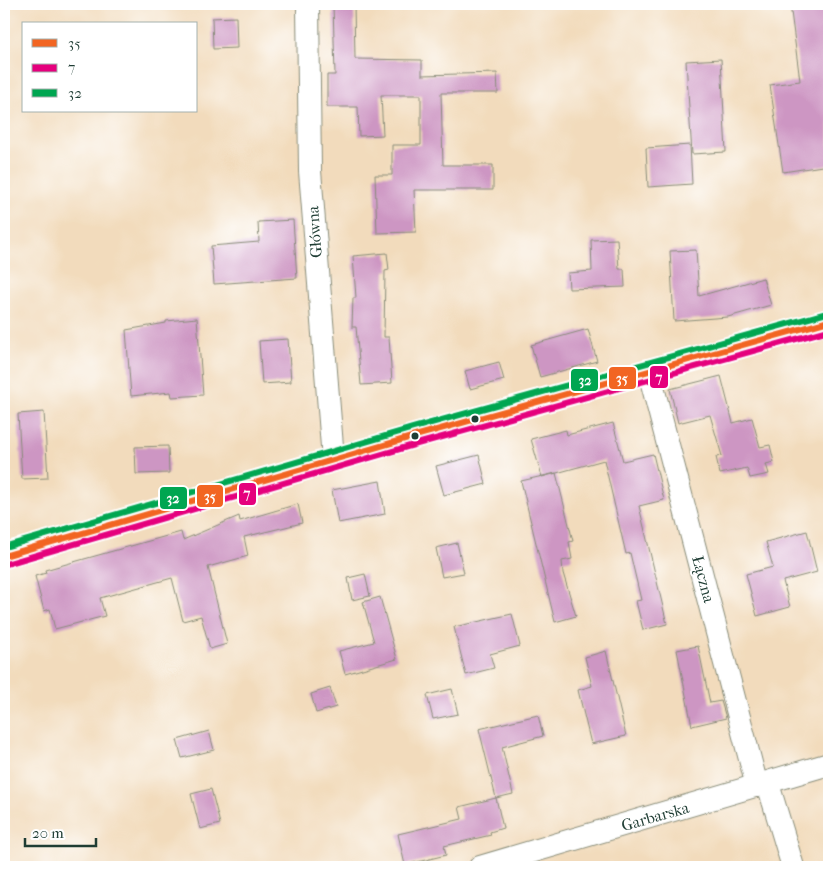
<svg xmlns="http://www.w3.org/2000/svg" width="833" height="871" viewBox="0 0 833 871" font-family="'IM FELL French Canon',serif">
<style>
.building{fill:#cd96c3}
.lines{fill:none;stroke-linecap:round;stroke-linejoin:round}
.street-casing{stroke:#888c78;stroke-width:24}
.street{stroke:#fff;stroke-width:22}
.bus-1-casing{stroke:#fff;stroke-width:10}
.bus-2-casing{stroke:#fff;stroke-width:10}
.bus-3-casing{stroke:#fff;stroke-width:10}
.bus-1{stroke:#f26522;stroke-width:6}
.bus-2{stroke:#e5007d;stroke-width:6}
.bus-3{stroke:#00a651;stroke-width:6}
.bus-dot{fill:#1f3d34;stroke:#fff;stroke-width:2}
.labels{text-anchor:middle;stroke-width:4;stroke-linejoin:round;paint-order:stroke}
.street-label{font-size:16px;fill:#1f3d34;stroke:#fff}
.line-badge{stroke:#fff;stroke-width:2}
.badge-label{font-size:14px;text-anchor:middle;font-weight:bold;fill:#fff}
</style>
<rect width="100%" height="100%" fill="#fff"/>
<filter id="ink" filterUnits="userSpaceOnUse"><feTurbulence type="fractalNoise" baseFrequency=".02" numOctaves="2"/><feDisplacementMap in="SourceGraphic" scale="10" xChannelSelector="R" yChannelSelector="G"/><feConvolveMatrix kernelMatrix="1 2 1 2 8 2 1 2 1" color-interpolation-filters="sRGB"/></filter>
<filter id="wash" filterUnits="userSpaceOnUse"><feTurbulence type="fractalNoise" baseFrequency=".0096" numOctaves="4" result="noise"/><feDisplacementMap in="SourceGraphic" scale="20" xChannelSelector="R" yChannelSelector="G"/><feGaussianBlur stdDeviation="1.12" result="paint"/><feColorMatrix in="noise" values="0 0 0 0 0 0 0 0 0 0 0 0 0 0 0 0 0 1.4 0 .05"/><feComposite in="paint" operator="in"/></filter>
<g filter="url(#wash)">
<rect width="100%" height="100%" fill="#f2dbbc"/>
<g id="blocks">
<!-- building -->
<g class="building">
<path d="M 333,4 L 354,4 L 355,59 L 422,60 L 422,75 L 497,73 L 498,93 L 441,93 L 443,165 L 493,165 L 493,190 L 414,190 L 416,232 L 377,233 L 375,175 L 392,175 L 392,145 L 421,145 L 421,95 L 381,95 L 383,135 L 359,136 L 358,107 L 327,107 L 327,75 L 335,75 Z"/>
<path d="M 790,4 L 829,4 L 829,165 L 783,172 L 770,85 L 800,81 Z"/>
<path d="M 236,17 L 237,48 L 213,49 L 212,18 Z"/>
<path d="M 721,59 L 726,152 L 692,154 L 686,61 Z"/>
<path d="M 690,145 L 692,184 L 648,187 L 646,148 Z"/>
<path d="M 293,220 L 297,278 L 214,284 L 211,246 L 259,242 L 258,222 Z"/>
<path d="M 617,239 L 619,269 L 624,269 L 625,287 L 569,289 L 568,273 L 592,271 L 591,240 Z"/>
<path d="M 696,250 L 699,296 L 763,278 L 771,305 L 728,317 L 674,321 L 670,251 Z"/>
<path d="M 387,253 L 389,270 L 385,271 L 384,337 L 389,337 L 392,383 L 361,385 L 356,327 L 352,327 L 353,298 L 356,298 L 353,256 Z"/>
<path d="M 197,318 L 203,395 L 172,397 L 171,392 L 131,396 L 126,330 L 166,323 L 166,321 Z"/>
<path d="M 588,329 L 597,361 L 540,377 L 531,345 Z"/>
<path d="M 288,339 L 291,382 L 262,384 L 259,341 Z"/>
<path d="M 499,362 L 504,380 L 470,389 L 465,371 Z"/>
<path d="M 721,376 L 733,423 L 752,418 L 760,447 L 770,445 L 774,462 L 766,464 L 769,474 L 750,478 L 747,468 L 720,474 L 716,457 L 722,456 L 710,415 L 678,423 L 670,389 Z"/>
<path d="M 44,412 L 48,478 L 22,479 L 18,414 Z"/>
<path d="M 613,423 L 623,461 L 653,454 L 664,500 L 639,506 L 667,624 L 643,630 L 636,601 L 641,600 L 630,553 L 626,554 L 604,460 L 542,477 L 531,439 L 566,430 L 567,435 Z"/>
<path d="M 168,446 L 169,473 L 136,474 L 135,447 Z"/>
<path d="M 479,455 L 486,484 L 444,495 L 436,466 Z"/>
<path d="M 556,473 L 573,541 L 569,542 L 572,559 L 562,561 L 563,573 L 576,616 L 555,622 L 521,481 Z"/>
<path d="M 380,481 L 385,514 L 338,523 L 332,490 Z"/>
<path d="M 298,504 L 302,523 L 244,537 L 248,556 L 208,567 L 227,644 L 210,649 L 201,616 L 183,621 L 172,578 L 100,598 L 105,616 L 55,629 L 50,609 L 44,611 L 35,576 L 46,573 L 45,570 L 181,532 L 183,540 L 239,516 L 240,521 Z"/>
<path d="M 807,531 L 817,572 L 783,581 L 790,607 L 757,616 L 746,574 L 773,567 L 766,542 Z"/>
<path d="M 457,543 L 464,573 L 442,577 L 436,548 Z"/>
<path d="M 365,574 L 370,596 L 352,600 L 348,578 Z"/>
<path d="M 380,597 L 397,659 L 345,674 L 339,651 L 374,642 L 363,602 Z"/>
<path d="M 512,614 L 520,646 L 490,654 L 494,668 L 466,675 L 454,627 Z"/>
<path d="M 698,646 L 710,703 L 721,701 L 726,718 L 692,726 L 677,650 Z"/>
<path d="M 606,651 L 626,736 L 591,744 L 578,690 L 592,686 L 585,657 Z"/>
<path d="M 330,688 L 336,707 L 316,713 L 311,694 Z"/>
<path d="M 452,689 L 458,714 L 433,719 L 427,695 Z"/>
<path d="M 538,715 L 543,736 L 502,747 L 513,794 L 496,798 L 479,729 Z"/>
<path d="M 209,731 L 214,750 L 182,758 L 177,740 Z"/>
<path d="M 211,789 L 220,824 L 200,829 L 191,794 Z"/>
<path d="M 496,798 L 503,828 L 490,832 L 491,835 L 444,846 L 446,855 L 405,865 L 398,834 L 462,819 L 459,807 Z"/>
</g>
</g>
</g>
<g filter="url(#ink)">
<use href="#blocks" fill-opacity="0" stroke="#888c78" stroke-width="1"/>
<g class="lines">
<!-- street casing -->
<g class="street-casing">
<g id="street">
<path d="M 308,4 L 310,171 L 333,459"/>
<path d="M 649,372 L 757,786"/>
<path d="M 4,556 L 415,436 L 829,321"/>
<path d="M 768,784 L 793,867"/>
<path d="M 480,867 L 829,764"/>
</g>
</g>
<!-- street -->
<use href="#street" class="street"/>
<!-- bus-1 casing -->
<g class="bus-1-casing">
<path id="bus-1" d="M 4,556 L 415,436 L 829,321"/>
</g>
<!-- bus-2 casing -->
<g class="bus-2-casing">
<path id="bus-2" d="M 6,564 L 417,444 L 829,330"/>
</g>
<!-- bus-3 casing -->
<g class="bus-3-casing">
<path id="bus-3" d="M 4,547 L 413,428 L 827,313"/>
</g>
<!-- bus-1 -->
<use href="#bus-1" class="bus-1"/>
<!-- bus-2 -->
<use href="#bus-2" class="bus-2"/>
<!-- bus-3 -->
<use href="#bus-3" class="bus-3"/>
</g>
</g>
<!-- markers -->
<g class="bus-dot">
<circle cx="475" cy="419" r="4.5"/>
<circle cx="415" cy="436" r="4.5"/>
</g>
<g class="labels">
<!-- street labels -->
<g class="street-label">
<text transform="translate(314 232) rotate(-94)" y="6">Główna</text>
<text transform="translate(704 579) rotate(75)" y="6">Łączna</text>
<text transform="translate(655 816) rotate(-16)" y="6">Garbarska</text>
</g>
</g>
<g class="line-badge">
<rect x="649" y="365" width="20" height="24" rx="5" fill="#e5007d"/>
<rect x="608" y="366" width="29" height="24" rx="5" fill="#f26522"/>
<rect x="570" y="368" width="29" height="24" rx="5" fill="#00a651"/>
<rect x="238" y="482" width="19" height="24" rx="5" fill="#e5007d"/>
<rect x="196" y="484" width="28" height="24" rx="5" fill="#f26522"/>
<rect x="159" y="486" width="29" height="24" rx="5" fill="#00a651"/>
</g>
<g class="badge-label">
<text x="659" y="382">7</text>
<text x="622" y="383">35</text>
<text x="585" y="385">32</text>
<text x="247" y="498">7</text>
<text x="210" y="501">35</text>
<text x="173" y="503">32</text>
</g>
<!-- margin -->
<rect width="833" height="871" fill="none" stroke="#fff" stroke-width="20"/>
<!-- legend -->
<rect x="22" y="22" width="175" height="90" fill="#ffffff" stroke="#a5b1ae"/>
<rect x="32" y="39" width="25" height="8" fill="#f26522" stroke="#a5b1ae"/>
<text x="68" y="48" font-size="15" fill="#1f3d34">35</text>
<rect x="32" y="64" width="25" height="8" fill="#e5007d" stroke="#a5b1ae"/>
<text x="68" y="72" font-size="15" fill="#1f3d34">7</text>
<rect x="32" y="89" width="25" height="8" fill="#00a651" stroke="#a5b1ae"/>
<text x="68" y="98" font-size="15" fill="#1f3d34">32</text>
<!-- scale -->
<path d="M25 838v8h71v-8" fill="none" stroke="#1f3d34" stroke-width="2.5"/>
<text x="32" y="838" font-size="15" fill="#1f3d34" stroke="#ffffff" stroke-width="4" paint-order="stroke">20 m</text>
</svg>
